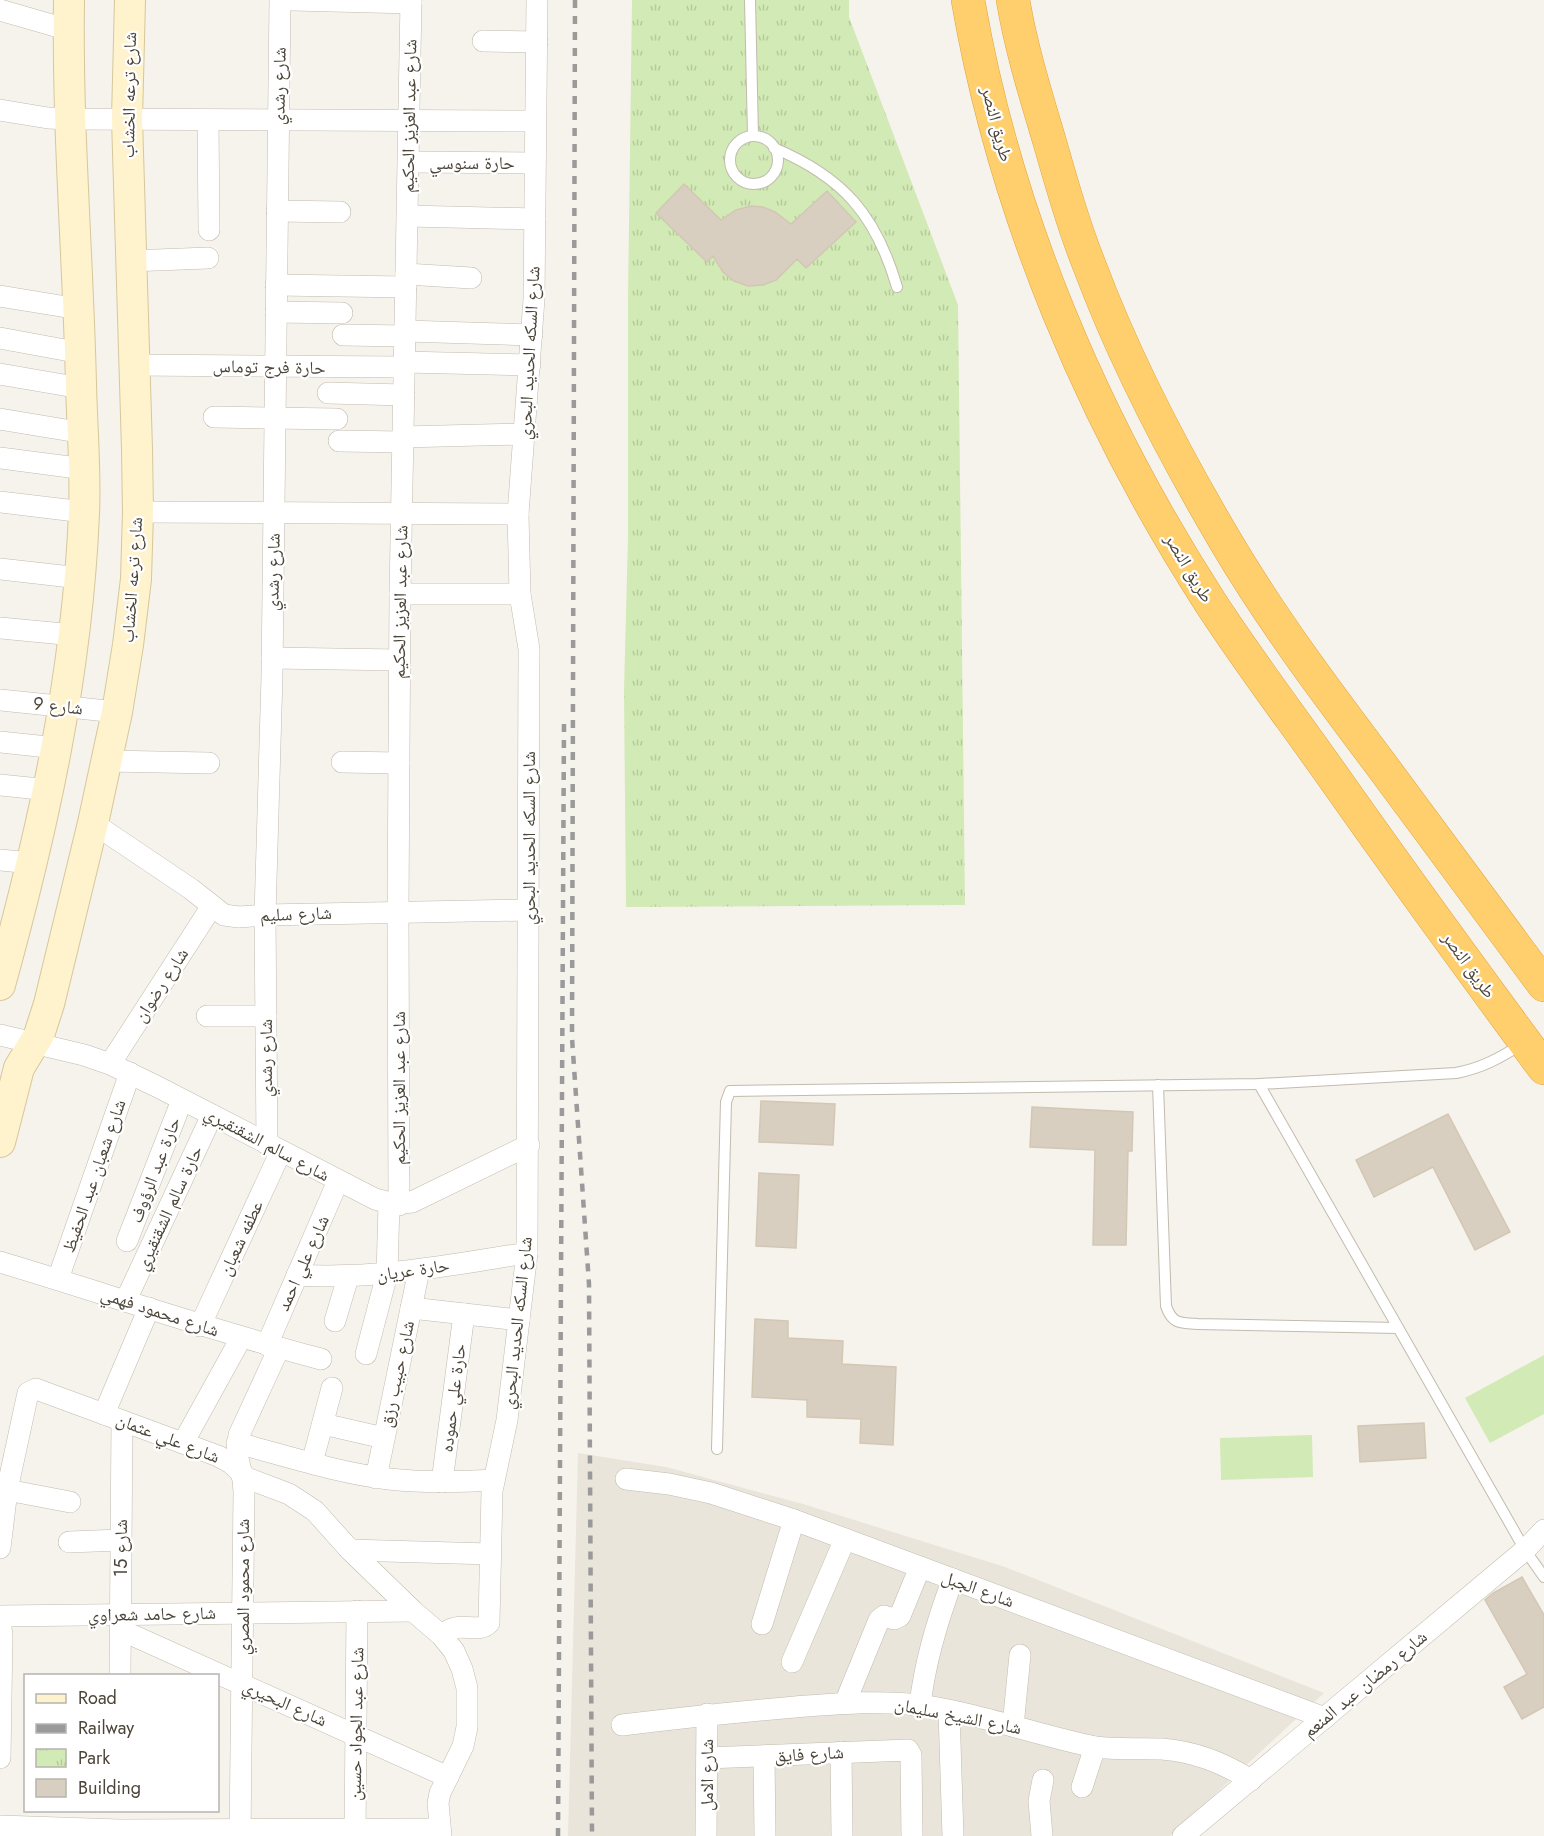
<svg xmlns="http://www.w3.org/2000/svg" width="1544" height="1836" viewBox="0 0 1544 1836" font-family="Jost,'Noto Naskh Arabic',sans-serif">
<style>
.residential{fill:#eae5da}
.grass{fill:#d2eab5}
.park{fill:url(#park-tufts)}
.building{fill:#d8cfc1;stroke:#d3c7b4;stroke-width:1.5}
.lines{fill:none;stroke-linecap:round;stroke-linejoin:round}
.lane-casing{stroke:#c2bbae;stroke-width:12}
.street-casing{stroke:#c2bbae;stroke-width:22}
.secondary-casing{stroke:#d6c79b;stroke-width:32}
.highway-casing{stroke:#e0a43c;stroke-width:34}
.lane{stroke:#fff;stroke-width:10}
.street{stroke:#fff;stroke-width:21}
.secondary{stroke:#fff3cd;stroke-width:30}
.highway{stroke:#ffcf6e;stroke-width:33}
.rail{stroke:#9a9a9a;stroke-width:4.5;stroke-dasharray:8 8;stroke-linecap:butt}
.labels{text-anchor:middle;stroke-width:4.5;stroke-linejoin:round;paint-order:stroke}
.street-label{font-size:18px;fill:#4b4439;stroke:#fff}
</style>
<defs>
<pattern id="park-tufts" width="24" height="20" patternUnits="userSpaceOnUse" patternTransform="scale(1.5)"><rect width="24" height="20" fill="#d2eab5"/><path d="M3 7l-1-3M5 7V3M7 7l1-3M15 17l-1-3M17 17v-4M19 17l1-3" fill="none" stroke="#b6ca9c"/></pattern>
</defs>
<rect width="100%" height="100%" fill="#f6f3ec"/>
<!-- residential -->
<path class="residential" d="M 578,1453 L 666,1467 L 803,1504 L 1005,1567 L 1324,1693 L 1170,1836 L 568,1836 Z"/>
<!-- grass -->
<g class="grass">
<path d="M 1544,1355 L 1544,1414 L 1490,1443 L 1465,1398 Z"/>
<path d="M 1312,1435 L 1313,1477 L 1221,1480 L 1220,1438 Z"/>
</g>
<!-- park -->
<path class="park" d="M 632,0 L 849,0 L 849,17 L 958,305 L 965,905 L 626,907 L 624,691 L 628,536 L 628,300 Z"/>
<!-- building -->
<g class="building">
<path d="M 684,184 L 721,220 L 736,210 L 751,206 L 763,207 L 775,212 L 791,224 L 827,191 L 856,222 L 806,268 L 797,259 L 776,280 L 763,285 L 748,286 L 734,281 L 723,272 L 713,256 L 707,262 L 656,213 Z"/>
<path d="M 761,1101 L 835,1104 L 833,1145 L 759,1142 Z"/>
<path d="M 1032,1107 L 1133,1112 L 1132,1151 L 1128,1151 L 1126,1245 L 1093,1245 L 1095,1150 L 1030,1147 Z"/>
<path d="M 1448,1114 L 1510,1232 L 1475,1250 L 1433,1167 L 1374,1197 L 1356,1160 Z"/>
<path d="M 759,1173 L 799,1175 L 796,1248 L 756,1246 Z"/>
<path d="M 755,1319 L 788,1321 L 788,1338 L 843,1341 L 842,1364 L 896,1367 L 893,1445 L 860,1443 L 861,1419 L 807,1417 L 807,1400 L 752,1397 Z"/>
<path d="M 1424,1423 L 1426,1458 L 1360,1462 L 1358,1426 Z"/>
<path d="M 1522,1577 L 1544,1615 L 1544,1707 L 1522,1719 L 1504,1687 L 1527,1674 L 1485,1600 L 1493,1593 Z"/>
</g>
<g class="lines">
<!-- lane casing -->
<g class="lane-casing">
<g id="lane">
<path d="M 750,0 L 753,136"/>
<circle cx="754" cy="160" r="24"/>
<path d="M 774,148 C 843,177 876,215 897,287"/>
<path d="M 1259,1084 L 1525,1550 L 1544,1577"/>
<path d="M 1158,1085 L 1166,1306 C 1172,1324 1180,1323 1198,1324 L 1398,1328"/>
<path d="M 717,1449 L 726,1102 L 730,1091 L 1259,1084 L 1456,1073 C 1482,1068 1500,1058 1522,1044"/>
</g>
</g>
<!-- street casing -->
<g class="street-casing">
<g id="street">
<path d="M 292,0 L 411,3"/>
<path d="M 0,10 L 69,30"/>
<path d="M 483,41 L 537,42"/>
<path d="M 0,110 L 48,118 L 71,119 L 535,121"/>
<path d="M 208,120 L 209,230"/>
<path d="M 409,162 L 535,163"/>
<path d="M 277,211 L 340,212"/>
<path d="M 408,216 L 535,219"/>
<path d="M 130,261 L 208,258"/>
<path d="M 406,274 L 471,278"/>
<path d="M 276,285 L 406,287"/>
<path d="M 0,296 L 79,309"/>
<path d="M 276,312 L 342,313"/>
<path d="M 405,331 L 532,335"/>
<path d="M 343,335 L 405,336"/>
<path d="M 0,338 L 81,353"/>
<path d="M 404,362 L 530,365"/>
<path d="M 134,365 L 404,367"/>
<path d="M 0,374 L 81,388"/>
<path d="M 328,393 L 404,395"/>
<path d="M 214,417 L 337,419"/>
<path d="M 0,419 L 84,433"/>
<path d="M 403,437 L 524,434"/>
<path d="M 339,441 L 403,442"/>
<path d="M 0,458 L 85,469"/>
<path d="M 0,502 L 84,512"/>
<path d="M 138,512 L 518,514"/>
<path d="M 0,569 L 80,578"/>
<path d="M 400,594 L 520,594"/>
<path d="M 0,628 L 74,635"/>
<path d="M 272,658 L 399,660"/>
<path d="M 0,700 L 117,712"/>
<path d="M 0,742 L 57,748"/>
<path d="M 107,761 L 209,763"/>
<path d="M 342,762 L 399,763"/>
<path d="M 0,785 L 49,790"/>
<path d="M 93,823 L 191,889 L 224,915 L 239,917 L 265,915 L 528,910"/>
<path d="M 0,860 L 31,863"/>
<path d="M 207,1016 L 266,1016"/>
<path d="M 0,1035 L 84,1055 L 110,1064 L 156,1086 L 375,1199 L 394,1204 L 412,1202 L 529,1145"/>
<path d="M 110,1064 L 212,906"/>
<path d="M 267,1144 L 265,915 L 272,676 L 280,0"/>
<path d="M 399,1205 L 398,912 L 400,594 L 411,0"/>
<path d="M 127,1241 L 182,1100"/>
<path d="M 0,1262 C 107,1294 213,1331 321,1359"/>
<path d="M 297,1275 C 375,1280 451,1265 527,1253"/>
<path d="M 58,1279 L 130,1073"/>
<path d="M 126,1300 L 212,1115"/>
<path d="M 411,1308 L 519,1320"/>
<path d="M 335,1321 L 348,1277"/>
<path d="M 200,1326 L 281,1151"/>
<path d="M 267,1345 L 338,1181"/>
<path d="M 366,1354 L 387,1274 L 389,1204"/>
<path d="M 104,1414 L 149,1308"/>
<path d="M 323,1424 L 384,1438"/>
<path d="M 183,1443 L 241,1338"/>
<path d="M 237,1443 C 287,1456 338,1473 389,1479 C 424,1483 459,1482 494,1480"/>
<path d="M 312,1463 L 332,1388"/>
<path d="M 376,1478 L 419,1270"/>
<path d="M 626,1479 L 669,1484 L 711,1493 L 794,1520 L 1325,1718"/>
<path d="M 442,1482 L 464,1314"/>
<path d="M 7,1490 L 70,1502"/>
<path d="M 69,1542 L 121,1540"/>
<path d="M 0,1548 L 7,1490 L 28,1393 L 36,1389 L 218,1456 L 231,1463 L 247,1478 L 289,1494 L 315,1511 L 350,1550 L 413,1611 L 441,1635 L 454,1651 L 462,1669 L 467,1688 L 467,1727 L 463,1746 L 440,1793 L 438,1803 L 441,1836"/>
<path d="M 350,1550 L 490,1554"/>
<path d="M 0,1616 L 413,1611"/>
<path d="M 0,1619 L 2,1636 L 0,1758"/>
<path d="M 762,1624 L 794,1520"/>
<path d="M 121,1630 L 448,1777"/>
<path d="M 441,1635 C 445,1632 449,1629 455,1628 C 466,1625 481,1632 489,1623 L 492,1491 L 507,1420 L 527,1253 L 529,649 L 520,594 L 518,514 L 534,299 L 537,0"/>
<path d="M 792,1662 L 845,1539"/>
<path d="M 120,1676 L 122,1421"/>
<path d="M 845,1703 L 879,1620 L 884,1616 L 894,1619 L 900,1616 L 920,1567"/>
<path d="M 920,1705 C 925,1661 937,1621 953,1579"/>
<path d="M 949,1711 L 953,1836"/>
<path d="M 622,1725 C 680,1718 737,1712 795,1707 C 836,1704 877,1700 918,1705 C 978,1713 1036,1735 1095,1747 C 1118,1750 1140,1748 1162,1749 C 1196,1752 1221,1762 1251,1780"/>
<path d="M 1013,1726 L 1020,1655"/>
<path d="M 841,1752 L 842,1836"/>
<path d="M 764,1756 L 765,1836"/>
<path d="M 707,1758 L 908,1750 L 911,1755 L 912,1836"/>
<path d="M 1082,1787 L 1095,1747"/>
<path d="M 0,1826 L 120,1830 L 440,1829"/>
<path d="M 240,1836 L 244,1492 L 243,1480 L 237,1454 L 239,1435 L 279,1348"/>
<path d="M 355,1836 L 357,1611"/>
<path d="M 706,1836 L 707,1714"/>
<path d="M 1042,1836 L 1039,1801 L 1043,1780"/>
<path d="M 1183,1836 L 1525,1550 L 1544,1530"/>
</g>
</g>
<!-- secondary casing -->
<g class="secondary-casing">
<g id="secondary">
<path d="M 0,985 C 43,829 77,677 84,514 C 86,471 82,428 81,384 C 78,256 67,128 69,0"/>
<path d="M 0,1142 L 19,1068 L 39,1035 L 49,1004 L 93,823 L 117,712 L 128,645 L 136,579 L 138,512 L 137,449 L 127,119 L 130,0"/>
</g>
</g>
<!-- highway casing -->
<g class="highway-casing">
<g id="highway">
<path d="M 968,0 C 1005,214 1093,420 1210,602 C 1247,659 1288,713 1327,768 C 1398,869 1471,969 1544,1068"/>
<path d="M 1013,0 C 1021,48 1036,96 1050,143 C 1062,185 1074,227 1090,267 C 1126,363 1174,454 1226,542 C 1272,620 1327,693 1382,766 C 1436,839 1490,912 1544,985"/>
</g>
</g>
<!-- lane -->
<use href="#lane" class="lane"/>
<!-- street -->
<use href="#street" class="street"/>
<!-- secondary -->
<use href="#secondary" class="secondary"/>
<!-- highway -->
<use href="#highway" class="highway"/>
<!-- rail -->
<g class="rail">
<path d="M 575,0 L 572,1038 L 589,1284 L 592,1836"/>
<path d="M 558,1836 L 564,723"/>
</g>
</g>
<g class="labels">
<!-- street labels -->
<g class="street-label">
<text transform="translate(279 86) rotate(-89)" y="6">شارع رشدي</text>
<text transform="translate(129 95) rotate(-89)" y="6">شارع ترعه الخشاب</text>
<text transform="translate(409 116) rotate(-89)" y="6">شارع عبد العزيز الحكيم</text>
<text transform="translate(997 124) rotate(75)" y="6">طريق النصر</text>
<text x="472" y="169">حارة سنوسي</text>
<text transform="translate(529 353) rotate(-87)" y="6">شارع السكه الحديد البحري</text>
<text transform="translate(269 367) rotate(1)" y="6">حارة فرج توماس</text>
<text transform="translate(1189 568) rotate(59)" y="6">طريق النصر</text>
<text transform="translate(273 572) rotate(-89)" y="6">شارع رشدي</text>
<text transform="translate(132 580) rotate(-86)" y="6">شارع ترعه الخشاب</text>
<text transform="translate(400 602) rotate(-89)" y="6">شارع عبد العزيز الحكيم</text>
<text transform="translate(58 706) rotate(6)" y="6">شارع 9</text>
<text transform="translate(529 838) rotate(-90)" y="6">شارع السكه الحديد البحري</text>
<text transform="translate(296 914) rotate(-2)" y="6">شارع سليم</text>
<text transform="translate(1469 965) rotate(54)" y="6">طريق النصر</text>
<text transform="translate(161 985) rotate(-57)" y="6">شارع رضوان</text>
<text transform="translate(266 1058) rotate(-90)" y="6">شارع رشدي</text>
<text transform="translate(399 1088) rotate(-90)" y="6">شارع عبد العزيز الحكيم</text>
<text transform="translate(267 1144) rotate(28)" y="6">شارع سالم الشقنقيري</text>
<text transform="translate(155 1170) rotate(-69)" y="6">حارة عبد الرؤوف</text>
<text transform="translate(94 1176) rotate(-71)" y="6">شارع شعبان عبد الحفيظ</text>
<text transform="translate(169 1208) rotate(-65)" y="6">حارة سالم الشقنقيري</text>
<text transform="translate(241 1238) rotate(-65)" y="6">عطفه شعبان</text>
<text transform="translate(303 1263) rotate(-66)" y="6">شارع علي احمد</text>
<text transform="translate(413 1270) rotate(-8)" y="6">حارة عريان</text>
<text transform="translate(160 1312) rotate(18)" y="6">شارع محمود فهمي</text>
<text transform="translate(517 1323) rotate(-84)" y="6">شارع السكه الحديد البحري</text>
<text transform="translate(397 1374) rotate(-78)" y="6">شارع حبيب رزق</text>
<text transform="translate(453 1398) rotate(-83)" y="6">حارة علي حموده</text>
<text transform="translate(168 1438) rotate(21)" y="6">شارع علي عثمان</text>
<text transform="translate(121 1548) rotate(-90)" y="6">شارع 15</text>
<text transform="translate(243 1587) rotate(-90)" y="6">شارع محمود المصري</text>
<text transform="translate(978 1589) rotate(20)" y="6">شارع الجبل</text>
<text transform="translate(152 1614) rotate(-1)" y="6">شارع حامد شعراوي</text>
<text transform="translate(1365 1684) rotate(-40)" y="6">شارع رمضان عبد المنعم</text>
<text transform="translate(285 1703) rotate(24)" y="6">شارع البحيري</text>
<text transform="translate(958 1716) rotate(11)" y="6">شارع الشيخ سليمان</text>
<text transform="translate(356 1724) rotate(-89)" y="6">شارع عبد الجواد حسين</text>
<text transform="translate(809 1754) rotate(-3)" y="6">شارع فايق</text>
<text transform="translate(707 1775) rotate(-90)" y="6">شارع الامل</text>
</g>
</g>
<!-- legend -->
<rect x="24" y="1674" width="195" height="138" fill="#ffffff" stroke="#b7b4b0" stroke-width="1.5"/>
<rect x="36" y="1694" width="30" height="9" fill="#fff3cd" stroke="#b7b4b0" stroke-width="1.5"/>
<text x="78" y="1704" font-size="18" fill="#4b4439">Road</text>
<rect x="36" y="1724" width="30" height="9" fill="#9a9a9a" stroke="#b7b4b0" stroke-width="1.5"/>
<text x="78" y="1734" font-size="18" fill="#4b4439">Railway</text>
<rect x="36" y="1749" width="30" height="18" fill="url(#park-tufts)" stroke="#b7b4b0" stroke-width="1.5"/>
<text x="78" y="1764" font-size="18" fill="#4b4439">Park</text>
<rect x="36" y="1779" width="30" height="18" fill="#d8cfc1" stroke="#b7b4b0" stroke-width="1.5"/>
<text x="78" y="1794" font-size="18" fill="#4b4439">Building</text>
</svg>
